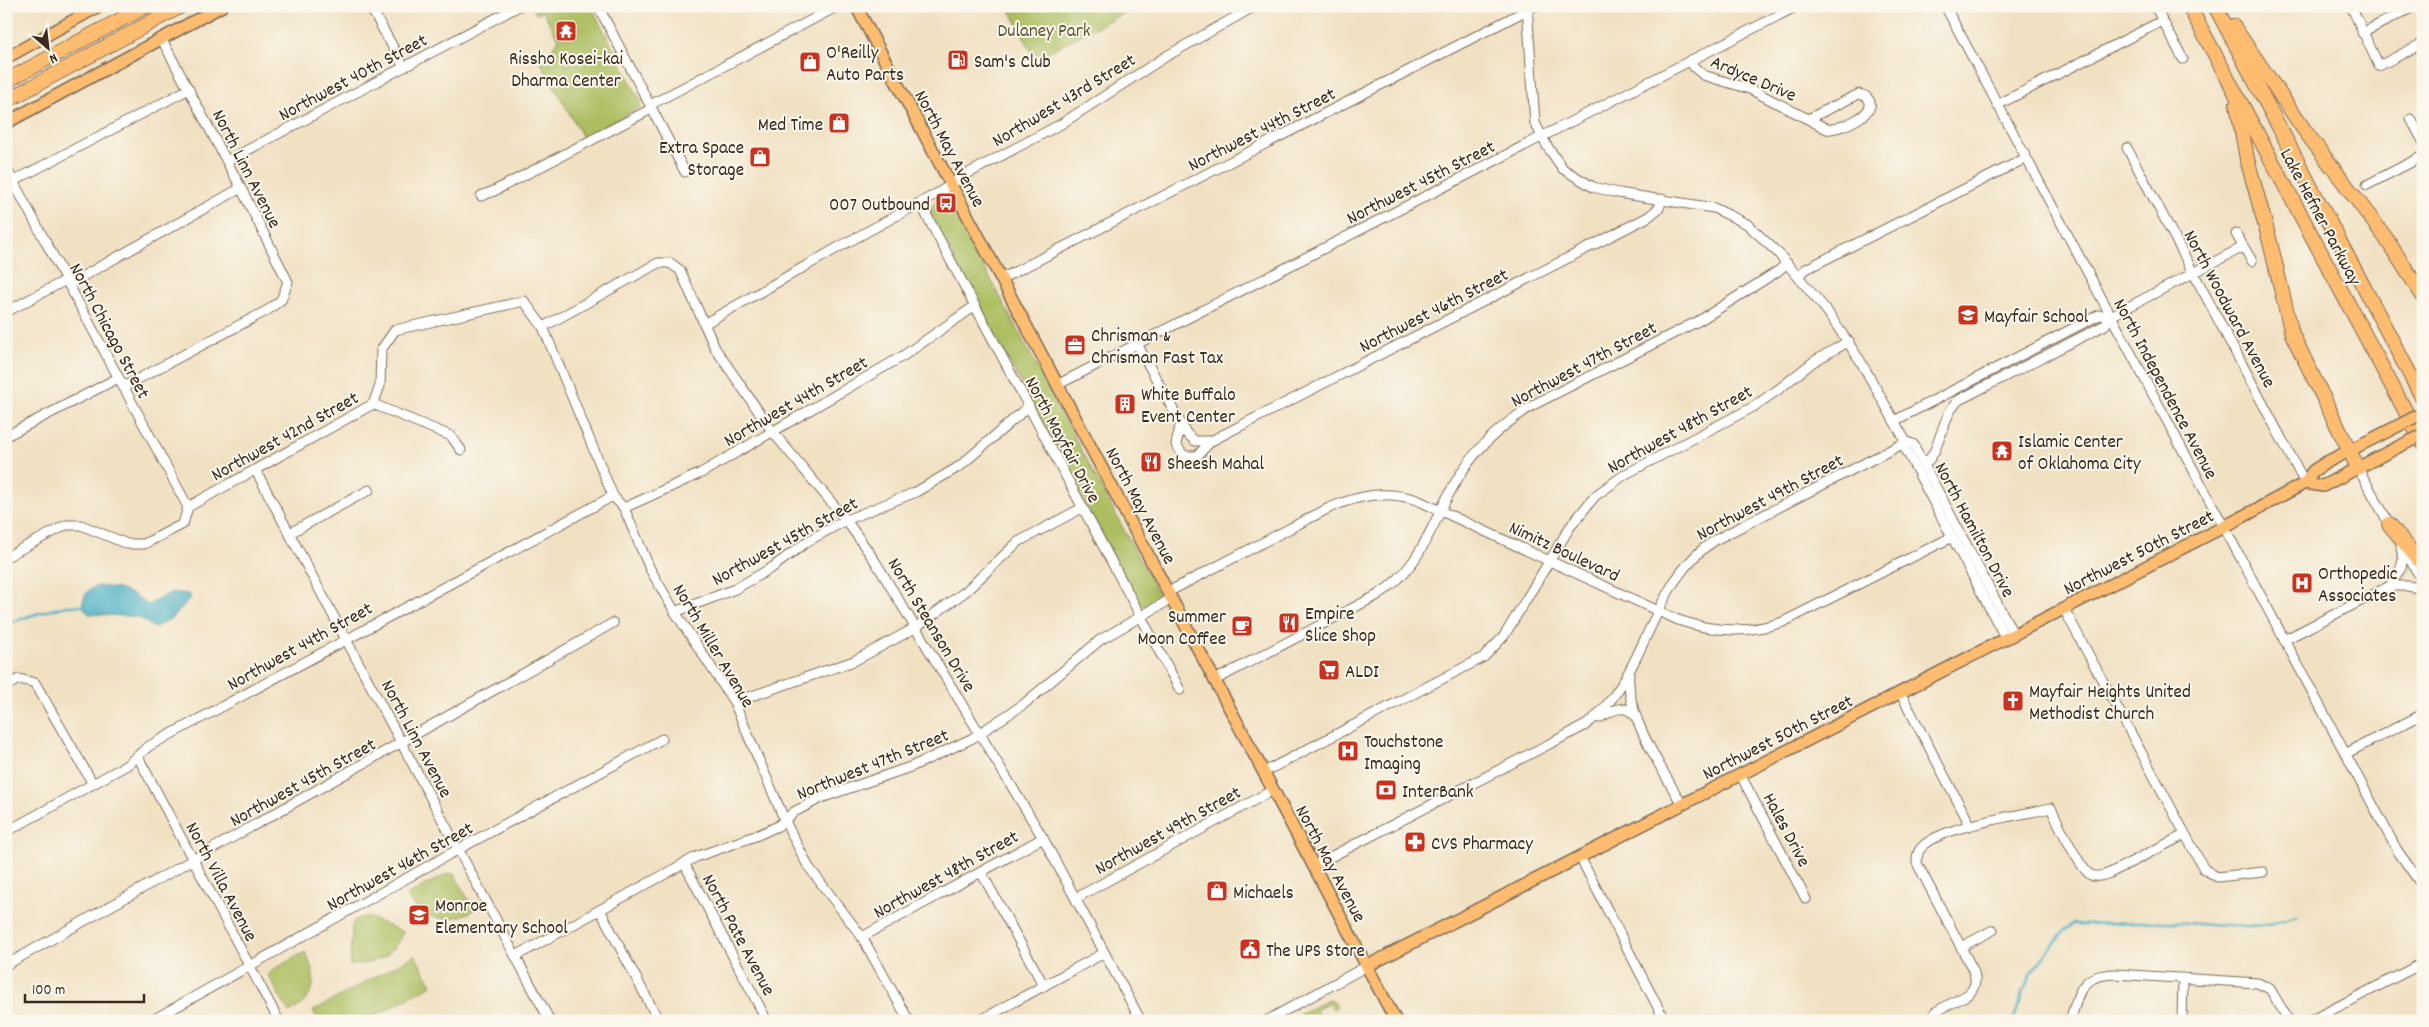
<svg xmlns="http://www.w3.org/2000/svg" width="2429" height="1027" viewBox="0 0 2429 1027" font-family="Dekko,sans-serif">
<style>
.green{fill:#acbe61;stroke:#747440}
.water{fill:#44adc3;stroke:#406c70}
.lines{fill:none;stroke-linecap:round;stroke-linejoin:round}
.stream{stroke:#44adc3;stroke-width:2.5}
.minor-casing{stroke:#7b6a58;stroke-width:11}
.major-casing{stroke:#7b6a58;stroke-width:14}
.highway-casing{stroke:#7b6a58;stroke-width:16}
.minor{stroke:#fff;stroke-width:9}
.major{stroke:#fdbc70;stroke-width:11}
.highway{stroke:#fdbc70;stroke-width:14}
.major-bridge-casing{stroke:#7b6a58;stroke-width:14;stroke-linecap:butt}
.major-bridge{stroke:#fdbc70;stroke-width:11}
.labels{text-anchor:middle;stroke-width:4;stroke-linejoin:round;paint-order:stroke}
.park-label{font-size:19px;fill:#5d5632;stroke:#fbf7ec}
.poi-label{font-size:19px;fill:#3b2a1e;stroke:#fbf7ec;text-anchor:start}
.street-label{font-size:19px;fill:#3b2a1e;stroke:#fbf7ec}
</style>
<rect width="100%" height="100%" fill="#fbf7ec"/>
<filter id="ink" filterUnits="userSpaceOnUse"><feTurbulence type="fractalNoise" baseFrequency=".02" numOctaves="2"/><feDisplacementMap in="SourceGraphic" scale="10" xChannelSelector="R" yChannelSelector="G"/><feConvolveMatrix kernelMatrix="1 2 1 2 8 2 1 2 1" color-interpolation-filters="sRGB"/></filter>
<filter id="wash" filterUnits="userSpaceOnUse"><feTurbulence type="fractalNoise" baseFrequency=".0096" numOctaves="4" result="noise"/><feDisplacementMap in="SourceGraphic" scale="20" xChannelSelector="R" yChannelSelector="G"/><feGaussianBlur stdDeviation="1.12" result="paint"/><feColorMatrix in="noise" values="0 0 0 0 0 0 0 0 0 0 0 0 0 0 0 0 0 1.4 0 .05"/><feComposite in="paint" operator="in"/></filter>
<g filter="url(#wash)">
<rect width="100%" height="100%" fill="#f1e1c3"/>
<!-- green -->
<g class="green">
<path d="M 532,6 L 591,6 L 641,102 L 640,107 L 584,139 L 538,58 L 553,49 L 553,46 L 559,41 L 543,11 L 536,14 Z"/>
<path d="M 1008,6 L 1137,6 L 1035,59 Z"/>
<path d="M 938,200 L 944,200 L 950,203 L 1157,592 L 1157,599 L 1152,605 L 1140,606 L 931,215 L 930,208 Z"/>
<path d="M 449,873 L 455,875 L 474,910 C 450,924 421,922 407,895 Z"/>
<path d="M 362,917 L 368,917 L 403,932 C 391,959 377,963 350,965 L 352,926 L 355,920 Z"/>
<path d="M 305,952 C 319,979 317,997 289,1013 L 268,975 L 274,969 Z"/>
<path d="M 415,955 L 432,985 L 366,1021 L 319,1021 L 313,1011 Z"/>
<path d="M 1329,999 L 1334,1001 L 1337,1006 L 1333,1009 L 1329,1003 L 1316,1010 L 1319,1016 L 1314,1021 L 1304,1021 L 1300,1014 Z"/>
</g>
<!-- water -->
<path class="water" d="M 98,586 C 117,587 133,592 148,605 L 172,592 L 189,594 L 191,598 L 172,618 L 154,628 L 139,617 L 89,614 L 82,606 C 84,595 87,588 98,586 Z"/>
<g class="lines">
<!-- stream -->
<g class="stream">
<path d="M 6,624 L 39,613 L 67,606 L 82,606"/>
<path d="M 2013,1021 L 2030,974 L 2065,930 L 2073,924 C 2105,924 2137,921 2169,922 C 2217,924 2248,934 2297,916"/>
</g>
</g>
</g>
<g filter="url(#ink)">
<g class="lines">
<!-- minor casing -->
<g class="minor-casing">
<g id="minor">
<path d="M 370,6 L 404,67"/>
<path d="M 598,6 L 685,172"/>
<path d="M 1527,6 L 1535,123 L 1547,146 L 1563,169 L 1593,187 L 1618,193 L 1714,208 L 1747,224 L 1778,253 L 1827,311 L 1861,362 L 1906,442 L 1905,448 L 2006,639"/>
<path d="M 1945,6 L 2397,850 L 2423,887"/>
<path d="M 2155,6 L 2183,59"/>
<path d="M 2351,6 L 2379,66 L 2423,43"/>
<path d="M 2362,33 L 2415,6"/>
<path d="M 1690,60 L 1694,67 L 1703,75 L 1750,89 L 1827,129 C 1837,131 1878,114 1869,100 C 1867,96 1863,95 1859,94 L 1808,119"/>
<path d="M 650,105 L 838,6"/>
<path d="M 1997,105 L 2162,21"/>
<path d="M 2411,119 L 2423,141"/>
<path d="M 2127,148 L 2305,483"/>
<path d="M 227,161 L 519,6"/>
<path d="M 6,168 L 188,507"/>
<path d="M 6,185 L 189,89"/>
<path d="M 2367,185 L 2423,156"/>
<path d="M 481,196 L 494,191 L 651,109"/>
<path d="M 920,203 L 1180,690"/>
<path d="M 2236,234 L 2252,261"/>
<path d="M 1798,276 L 1806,269 L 2026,158"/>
<path d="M 1001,279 L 1535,6"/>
<path d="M 69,284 L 241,188"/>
<path d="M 6,312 L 66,280"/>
<path d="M 704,324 L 839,247 L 938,193 L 967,174 L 1061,124 L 1165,57 L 1255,6"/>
<path d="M 543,327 L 658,263 L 670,263 L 680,270 L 715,348 L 772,431 L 846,520 L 875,561 L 1043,838 L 1141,1021"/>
<path d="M 1137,344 L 1186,433 L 1195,441 L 1211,441 L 1648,217 L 1659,208 L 1662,199"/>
<path d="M 1057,385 L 1797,6"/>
<path d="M 123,387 L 268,310 L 281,300 L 288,282 L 241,188 L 161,38"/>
<path d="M 373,404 L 451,436 L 461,450"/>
<path d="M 1894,421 L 2099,315 L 2111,316"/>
<path d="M 1180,426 L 1176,445 L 1184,456 L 1197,456 L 1211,441"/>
<path d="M 6,436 L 118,378"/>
<path d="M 1906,442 L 1913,444 L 2014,635"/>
<path d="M 1924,465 C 1942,450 1940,417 1959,400 L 2105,325 L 2111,316 L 2243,247"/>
<path d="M 2358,468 L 2391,527"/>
<path d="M 256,471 L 550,1021"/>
<path d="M 624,508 L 701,473 L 903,356 L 975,306"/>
<path d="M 290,533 L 369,490"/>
<path d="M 2404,549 L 2423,582"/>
<path d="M 6,557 L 66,525 L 81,525 L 127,544 L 144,544 L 183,524 L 188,507 L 373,404 L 380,386 L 381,350 L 395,330 L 524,301 L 543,327 L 613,496 L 624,508 L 650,569 L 675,612 L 734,702 L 785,821 L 808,866 L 862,937 L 909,1021"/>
<path d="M 2390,586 L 2408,586 L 2423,589"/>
<path d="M 1168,592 L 1329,508 C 1359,495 1385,490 1417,500 L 1678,620 C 1713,632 1747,634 1783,622 L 1952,537"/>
<path d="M 2064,609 L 2204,869 L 2217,877 L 2263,872"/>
<path d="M 675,612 L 735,589 L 773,567 L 808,541 L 846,520 L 916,492 L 960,466 L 1029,406"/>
<path d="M 2284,640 L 2390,586 L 2401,568 L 2403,559 L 2401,546"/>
<path d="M 1629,673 C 1625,716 1662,767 1682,805"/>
<path d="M 1215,680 L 1376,596 C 1424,567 1430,523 1458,478 C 1477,446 1504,423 1535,404 L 1702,319 L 1778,271 L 1787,263"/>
<path d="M 6,686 L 19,679 L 35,683 L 93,784"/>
<path d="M 1900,692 L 1966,817 L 1968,826"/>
<path d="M 734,702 L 854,661 L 915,628 L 966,591 L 1018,542 L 1082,508"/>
<path d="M 1599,718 C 1610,712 1624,702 1634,715"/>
<path d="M 2345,754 L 2423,714"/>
<path d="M 138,757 L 279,1021"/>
<path d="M 1264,772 L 1484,657 L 1504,636 L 1570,527 L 1595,496 L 1624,475 L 1753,407 L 1779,389 L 1813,362 L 1849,341"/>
<path d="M 1740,774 L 1806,899"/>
<path d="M 6,832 L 127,765 L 149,746 L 613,496"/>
<path d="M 1580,857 L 1665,1021"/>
<path d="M 684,863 L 767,1021"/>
<path d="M 1313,866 L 1586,725 C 1649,677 1648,581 1717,539 L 1906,442"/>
<path d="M 981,872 L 1044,986"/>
<path d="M 1076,898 L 1273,790"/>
<path d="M 600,910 L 659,1021"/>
<path d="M 862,937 L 1043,838"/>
<path d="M 1961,947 L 1993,930"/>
<path d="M 516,956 L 696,857 L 758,835 L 778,826 L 794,812 L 821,798 L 913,766 L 971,739 L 1024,704 L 1100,640 L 1171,599"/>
<path d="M 6,965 L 613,623"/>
<path d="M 151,1021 L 448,855 L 662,739"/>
<path d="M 979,1021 L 1104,953"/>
<path d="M 1266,1021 L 1367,966"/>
<path d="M 1939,1021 L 1935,1012 L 1967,995 C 1976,988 1977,980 1973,970 L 1917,863 C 1917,857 1917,853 1921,848 C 1940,826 2021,815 2051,808 C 2057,821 2081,871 2091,875 C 2097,878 2104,875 2110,873 L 2184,835"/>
<path d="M 2070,1021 C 2080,991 2079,975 2115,974 L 2258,983 L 2270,989 L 2289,1021"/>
<path d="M 2182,1021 L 2183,978"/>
<path d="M 2310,1021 L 2423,963"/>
</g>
</g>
<!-- major casing -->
<g class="major-casing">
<g id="major">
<path d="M 856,6 L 1396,1021"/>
<path d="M 6,58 L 99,6"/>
<path d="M 6,123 L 222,6"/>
<path d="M 2305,483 L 2323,486 L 2398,447"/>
<path d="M 1367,966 L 2237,520 L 2305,483 L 2313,471 L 2327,462 L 2388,431"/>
</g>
</g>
<!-- highway casing -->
<g class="highway-casing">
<g id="highway">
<path d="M 2189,6 L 2423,444"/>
<path d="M 2215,6 L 2423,399"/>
<path d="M 2233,26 L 2305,131 L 2385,237 L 2423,296"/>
<path d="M 6,81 L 146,6"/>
<path d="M 6,101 L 181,6"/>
<path d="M 2237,104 L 2247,159 L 2270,242 L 2292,334 L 2358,468"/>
<path d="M 2389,524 L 2423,565"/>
</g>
</g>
<!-- minor -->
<use href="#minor" class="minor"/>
<!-- major -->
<use href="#major" class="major"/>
<!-- highway -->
<use href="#highway" class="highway"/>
<!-- major-bridge casing -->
<g class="major-bridge-casing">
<g id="major-bridge">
<path d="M 2388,431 L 2423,413"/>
<path d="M 2398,447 L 2423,435"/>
</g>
</g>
<!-- major-bridge -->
<use href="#major-bridge" class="major-bridge"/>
</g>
</g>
<!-- icons -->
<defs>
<g id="temple-square" transform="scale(1.125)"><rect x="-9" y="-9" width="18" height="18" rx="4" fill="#c8321e" stroke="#fbf7ec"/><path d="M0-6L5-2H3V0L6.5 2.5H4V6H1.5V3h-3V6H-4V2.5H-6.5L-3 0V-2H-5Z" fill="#fff"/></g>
<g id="fuel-square" transform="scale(1.125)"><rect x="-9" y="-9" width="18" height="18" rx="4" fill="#c8321e" stroke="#fbf7ec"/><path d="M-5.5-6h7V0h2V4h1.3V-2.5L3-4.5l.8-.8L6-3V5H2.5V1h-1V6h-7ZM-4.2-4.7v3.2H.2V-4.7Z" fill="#fff"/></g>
<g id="shop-square" transform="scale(1.125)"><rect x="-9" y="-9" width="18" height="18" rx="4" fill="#c8321e" stroke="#fbf7ec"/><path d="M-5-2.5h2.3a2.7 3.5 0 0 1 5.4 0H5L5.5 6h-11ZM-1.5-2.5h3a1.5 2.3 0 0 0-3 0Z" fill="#fff"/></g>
<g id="bus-square" transform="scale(1.125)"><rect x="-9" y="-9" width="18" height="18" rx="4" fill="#c8321e" stroke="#fbf7ec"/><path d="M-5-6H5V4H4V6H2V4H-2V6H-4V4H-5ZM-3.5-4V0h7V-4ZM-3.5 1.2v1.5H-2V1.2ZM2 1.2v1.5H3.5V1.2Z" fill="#fff"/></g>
<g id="school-square" transform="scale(1.125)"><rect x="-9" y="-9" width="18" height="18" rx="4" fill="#c8321e" stroke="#fbf7ec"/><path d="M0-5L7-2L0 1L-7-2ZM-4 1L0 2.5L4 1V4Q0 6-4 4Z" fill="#fff"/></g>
<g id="office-square" transform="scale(1.125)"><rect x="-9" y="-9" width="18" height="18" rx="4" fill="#c8321e" stroke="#fbf7ec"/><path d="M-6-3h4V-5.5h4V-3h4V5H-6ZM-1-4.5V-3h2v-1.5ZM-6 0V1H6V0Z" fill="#fff"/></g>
<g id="building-square" transform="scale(1.125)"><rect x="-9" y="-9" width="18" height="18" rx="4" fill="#c8321e" stroke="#fbf7ec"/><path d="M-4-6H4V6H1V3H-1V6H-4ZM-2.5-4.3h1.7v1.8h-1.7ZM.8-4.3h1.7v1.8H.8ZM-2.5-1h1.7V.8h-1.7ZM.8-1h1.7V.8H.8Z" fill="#fff"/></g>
<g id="restaurant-square" transform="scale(1.125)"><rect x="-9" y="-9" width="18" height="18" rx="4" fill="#c8321e" stroke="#fbf7ec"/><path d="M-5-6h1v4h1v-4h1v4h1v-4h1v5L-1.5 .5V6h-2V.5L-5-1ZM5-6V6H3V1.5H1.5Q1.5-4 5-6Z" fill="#fff"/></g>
<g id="hospital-square" transform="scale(1.125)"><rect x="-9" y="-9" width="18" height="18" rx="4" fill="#c8321e" stroke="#fbf7ec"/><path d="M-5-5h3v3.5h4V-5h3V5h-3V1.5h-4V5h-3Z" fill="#fff"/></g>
<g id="cafe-square" transform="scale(1.125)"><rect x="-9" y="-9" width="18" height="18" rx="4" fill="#c8321e" stroke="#fbf7ec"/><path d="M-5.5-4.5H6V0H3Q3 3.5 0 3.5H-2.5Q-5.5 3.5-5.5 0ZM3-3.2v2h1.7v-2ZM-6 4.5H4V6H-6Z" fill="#fff"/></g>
<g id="supermarket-square" transform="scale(1.125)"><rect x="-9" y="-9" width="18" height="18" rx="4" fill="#c8321e" stroke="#fbf7ec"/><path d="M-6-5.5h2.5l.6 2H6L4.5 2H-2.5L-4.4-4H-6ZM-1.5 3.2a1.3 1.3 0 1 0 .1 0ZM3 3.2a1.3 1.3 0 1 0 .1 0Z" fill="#fff"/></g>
<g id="church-square" transform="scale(1.125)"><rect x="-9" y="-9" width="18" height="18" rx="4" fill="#c8321e" stroke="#fbf7ec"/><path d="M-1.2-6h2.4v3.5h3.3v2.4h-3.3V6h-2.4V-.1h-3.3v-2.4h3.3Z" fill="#fff"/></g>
<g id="bank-square" transform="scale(1.125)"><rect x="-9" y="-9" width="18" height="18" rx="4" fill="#c8321e" stroke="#fbf7ec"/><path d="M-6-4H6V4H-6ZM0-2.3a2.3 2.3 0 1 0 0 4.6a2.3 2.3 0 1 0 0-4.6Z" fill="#fff"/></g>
<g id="pharmacy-square" transform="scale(1.125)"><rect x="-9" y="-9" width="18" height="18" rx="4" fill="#c8321e" stroke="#fbf7ec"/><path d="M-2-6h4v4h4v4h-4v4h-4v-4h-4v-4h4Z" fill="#fff"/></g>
<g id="civic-square" transform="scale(1.125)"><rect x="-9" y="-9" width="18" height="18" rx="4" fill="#c8321e" stroke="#fbf7ec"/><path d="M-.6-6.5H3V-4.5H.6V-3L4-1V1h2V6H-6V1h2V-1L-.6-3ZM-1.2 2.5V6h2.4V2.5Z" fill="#fff"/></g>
</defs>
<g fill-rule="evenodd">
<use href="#temple-square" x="566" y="31"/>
<use href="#fuel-square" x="958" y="60"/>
<use href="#shop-square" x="810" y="62"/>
<use href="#shop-square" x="839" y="123"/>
<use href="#shop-square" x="760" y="157"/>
<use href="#bus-square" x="946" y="203"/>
<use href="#school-square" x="1968" y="315"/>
<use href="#office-square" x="1075" y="345"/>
<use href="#building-square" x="1125" y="404"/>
<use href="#temple-square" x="2002" y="451"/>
<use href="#restaurant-square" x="1151" y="462"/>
<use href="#hospital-square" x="2302" y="583"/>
<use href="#restaurant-square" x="1289" y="623"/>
<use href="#cafe-square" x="1242" y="626"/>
<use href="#supermarket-square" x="1329" y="670"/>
<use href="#church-square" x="2013" y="701"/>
<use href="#hospital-square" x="1348" y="751"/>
<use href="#bank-square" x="1386" y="790"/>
<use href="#pharmacy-square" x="1415" y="842"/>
<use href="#shop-square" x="1217" y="891"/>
<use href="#school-square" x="419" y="915"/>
<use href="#civic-square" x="1250" y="949"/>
</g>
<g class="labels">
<!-- park labels -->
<g class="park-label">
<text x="1044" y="36">Dulaney Park</text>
</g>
<!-- poi labels -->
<g class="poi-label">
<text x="826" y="58">O'Reilly<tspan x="826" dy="22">Auto Parts</tspan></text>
<text x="566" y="64" text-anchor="middle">Rissho Kosei-kai<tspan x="566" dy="22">Dharma Center</tspan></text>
<text x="974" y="67">Sam's Club</text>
<text x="823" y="130" text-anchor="end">Med Time</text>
<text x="744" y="153" text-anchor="end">Extra Space<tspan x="744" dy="22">Storage</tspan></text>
<text x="930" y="210" text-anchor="end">007 Outbound</text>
<text x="1984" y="322">Mayfair School</text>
<text x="1091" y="341">Chrisman &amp;<tspan x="1091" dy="22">Chrisman Fast Tax</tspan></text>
<text x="1141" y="400">White Buffalo<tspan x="1141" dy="22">Event Center</tspan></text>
<text x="2018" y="447">Islamic Center<tspan x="2018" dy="22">of Oklahoma City</tspan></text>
<text x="1167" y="469">Sheesh Mahal</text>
<text x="2318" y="579">Orthopedic<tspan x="2318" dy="22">Associates</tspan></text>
<text x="1305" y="619">Empire<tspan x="1305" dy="22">Slice Shop</tspan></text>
<text x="1226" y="622" text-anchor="end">Summer<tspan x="1226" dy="22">Moon Coffee</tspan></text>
<text x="1345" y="677">ALDI</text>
<text x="2029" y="697">Mayfair Heights United<tspan x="2029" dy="22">Methodist Church</tspan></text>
<text x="1364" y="747">Touchstone<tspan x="1364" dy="22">Imaging</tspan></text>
<text x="1402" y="797">InterBank</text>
<text x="1431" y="849">CVS Pharmacy</text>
<text x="1233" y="898">Michaels</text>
<text x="435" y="911">Monroe<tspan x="435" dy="22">Elementary School</tspan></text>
<text x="1266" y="956">The UPS Store</text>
</g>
<!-- street labels -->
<g class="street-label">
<text transform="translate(352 76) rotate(-28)" y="7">Northwest 40th Street</text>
<text transform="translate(1754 77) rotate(23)" y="7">Ardyce Drive</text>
<text transform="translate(1063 99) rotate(-31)" y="7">Northwest 43rd Street</text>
<text transform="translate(1261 128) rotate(-27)" y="7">Northwest 44th Street</text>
<text transform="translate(951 148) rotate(62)" y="7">North May Avenue</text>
<text transform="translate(248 168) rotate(63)" y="7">North Linn Avenue</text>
<text transform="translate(1420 181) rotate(-27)" y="7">Northwest 45th Street</text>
<text transform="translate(2322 216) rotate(62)" y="7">Lake Hefner Parkway</text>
<text transform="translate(2231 308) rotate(62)" y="7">North Woodward Avenue</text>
<text transform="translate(1433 309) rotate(-27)" y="7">Northwest 46th Street</text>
<text transform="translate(111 330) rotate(62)" y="7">North Chicago Street</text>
<text transform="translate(1583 363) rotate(-28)" y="7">Northwest 47th Street</text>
<text transform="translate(2167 388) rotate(62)" y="7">North Independence Avenue</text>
<text transform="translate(795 400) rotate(-30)" y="7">Northwest 44th Street</text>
<text transform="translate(1679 428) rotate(-29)" y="7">Northwest 48th Street</text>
<text transform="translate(284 435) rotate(-29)" y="7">Northwest 42nd Street</text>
<text transform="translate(1064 439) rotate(62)" y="7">North Mayfair Drive</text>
<text transform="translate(1769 496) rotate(-28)" y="7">Northwest 49th Street</text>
<text transform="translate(1142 505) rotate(62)" y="7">North May Avenue</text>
<text transform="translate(1976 529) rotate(62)" y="7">North Hamilton Drive</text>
<text transform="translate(784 540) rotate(-29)" y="7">Northwest 45th Street</text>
<text transform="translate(1565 550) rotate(25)" y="7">Nimitz Boulevard</text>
<text transform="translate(2138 551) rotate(-27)" y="7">Northwest 50th Street</text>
<text transform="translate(933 624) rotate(59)" y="7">North Steanson Drive</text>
<text transform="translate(299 645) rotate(-29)" y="7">Northwest 44th Street</text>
<text transform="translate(715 645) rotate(59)" y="7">North Miller Avenue</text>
<text transform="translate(1777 736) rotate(-27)" y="7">Northwest 50th Street</text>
<text transform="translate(418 738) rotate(62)" y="7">North Linn Avenue</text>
<text transform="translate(872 763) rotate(-22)" y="7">Northwest 47th Street</text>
<text transform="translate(302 781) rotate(-29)" y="7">Northwest 45th Street</text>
<text transform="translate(1167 829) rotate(-29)" y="7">Northwest 49th Street</text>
<text transform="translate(1788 829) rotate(62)" y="7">Hales Drive</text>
<text transform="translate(1332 863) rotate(62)" y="7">North May Avenue</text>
<text transform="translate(399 865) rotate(-29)" y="7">Northwest 46th Street</text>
<text transform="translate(945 873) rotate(-29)" y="7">Northwest 48th Street</text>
<text transform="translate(223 881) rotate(62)" y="7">North Villa Avenue</text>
<text transform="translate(740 934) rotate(62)" y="7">North Pate Avenue</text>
</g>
</g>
<!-- margin -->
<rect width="2429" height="1027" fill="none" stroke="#fbf7ec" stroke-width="25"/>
<!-- north arrow -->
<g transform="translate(48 48) rotate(152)" stroke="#fbf7ec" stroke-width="4" paint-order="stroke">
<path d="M0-4L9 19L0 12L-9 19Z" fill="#3b2a1e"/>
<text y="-8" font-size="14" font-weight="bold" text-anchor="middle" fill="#3b2a1e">N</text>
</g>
<!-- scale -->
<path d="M25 994v8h119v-8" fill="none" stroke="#3b2a1e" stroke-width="2.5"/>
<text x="32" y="994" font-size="15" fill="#3b2a1e" stroke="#fbf7ec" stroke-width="4" paint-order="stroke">100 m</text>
</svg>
